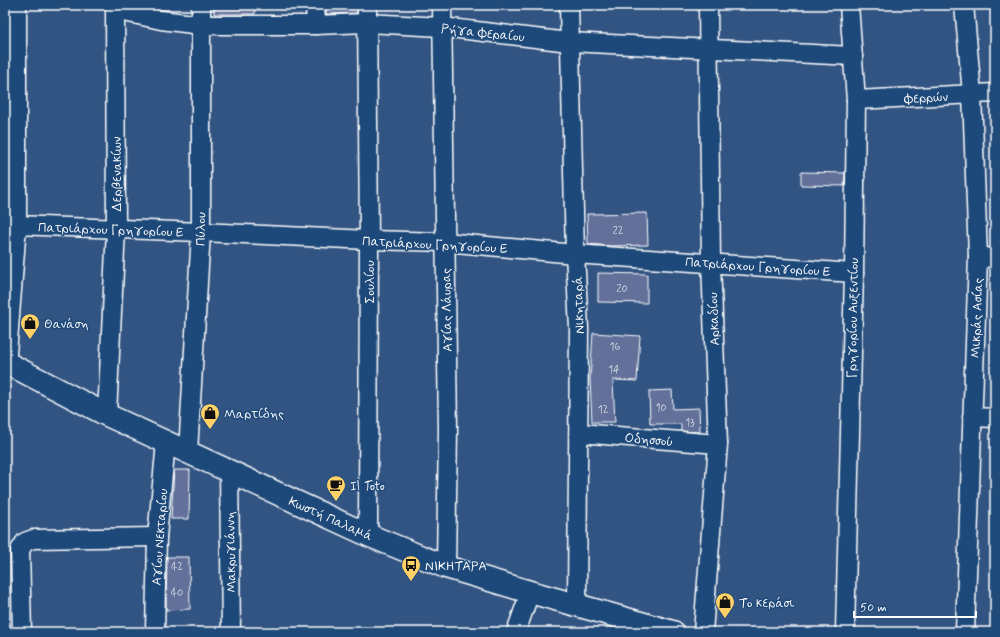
<svg xmlns="http://www.w3.org/2000/svg" width="1000" height="637" viewBox="0 0 1000 637" font-family="Mynerve,sans-serif">
<style>
.building{fill:#64719a;stroke:#fff}
.lines{fill:none;stroke-linecap:round;stroke-linejoin:round}
.minor-casing{stroke:#fff;stroke-width:21}
.tertiary-casing{stroke:#fff;stroke-width:25}
.minor{stroke:#1f4a7a;stroke-width:18}
.tertiary{stroke:#1f4a7a;stroke-width:22}
.labels{text-anchor:middle;stroke-width:3;stroke-linejoin:round;paint-order:stroke}
.number-label{font-size:11px;fill:#d8dce6}
.street-label{font-size:13px;fill:#fff;stroke:#1f4a7a}
.poi-label{font-size:13px;fill:#fff;stroke:#1f4a7a;text-anchor:start}
</style>
<rect width="100%" height="100%" fill="#325482"/>
<filter id="ink" filterUnits="userSpaceOnUse"><feTurbulence type="fractalNoise" baseFrequency=".025" numOctaves="2"/><feDisplacementMap in="SourceGraphic" scale="8" xChannelSelector="R" yChannelSelector="G"/><feConvolveMatrix kernelMatrix="1 2 1 2 8 2 1 2 1" color-interpolation-filters="sRGB"/></filter>
<g filter="url(#ink)">
<!-- building -->
<g class="building">
<rect x="214" y="5" width="41" height="9"/>
<path d="M 326,5 L 357,5 L 357,13 L 326,14 Z"/>
<path d="M 801,172 L 845,173 L 844,186 L 801,185 Z"/>
<path d="M 647,213 L 648,245 L 611,246 L 588,244 L 587,214 Z"/>
<path d="M 598,273 L 647,274 L 647,303 L 598,302 Z"/>
<path d="M 593,333 L 640,336 L 637,381 L 613,380 L 615,422 L 592,422 L 590,379 Z"/>
<path d="M 672,390 L 673,409 L 699,408 L 700,432 L 681,431 L 681,424 L 650,424 L 649,391 Z"/>
<path d="M 174,470 L 190,470 L 189,519 L 171,519 Z"/>
<path d="M 167,557 L 189,557 L 190,609 L 166,610 Z"/>
</g>
<g class="lines">
<!-- minor casing -->
<g class="minor-casing">
<g id="minor">
<path d="M 315,5 L 316,25"/>
<path d="M 367,5 L 369,240 L 368,535"/>
<path d="M 442,5 L 448,429 L 446,567"/>
<path d="M 569,5 L 575,254 L 579,328 L 577,605"/>
<path d="M 964,5 L 972,94 L 978,257 L 965,632"/>
<path d="M 115,10 L 161,20 L 201,25 L 316,25 L 367,23 L 442,27 L 569,42 L 853,56"/>
<path d="M 856,100 L 995,93"/>
<path d="M 15,225 L 201,232 L 369,240 L 445,242 L 575,254 L 854,273"/>
<path d="M 978,257 L 995,258"/>
<path d="M 107,415 L 116,229 L 115,5"/>
<path d="M 972,417 L 995,418"/>
<path d="M 579,433 L 718,444"/>
<path d="M 188,452 L 201,232 L 201,5"/>
<path d="M 229,472 L 231,632"/>
<path d="M 22,632 L 20,550 L 25,542 L 33,539 L 157,537"/>
<path d="M 155,632 L 157,537 L 166,442"/>
<path d="M 516,632 L 530,592"/>
<path d="M 703,632 L 718,444 L 711,263 L 708,5"/>
<path d="M 845,632 L 854,273 L 856,100 L 849,5"/>
</g>
</g>
<!-- tertiary casing -->
<g class="tertiary-casing">
<g id="tertiary">
<path d="M 5,354 L 15,225 L 15,5"/>
<path d="M 5,362 L 107,415 L 368,535 L 446,567 L 530,592 L 673,632"/>
</g>
</g>
<!-- minor -->
<use href="#minor" class="minor"/>
<!-- tertiary -->
<use href="#tertiary" class="tertiary"/>
</g>
</g>
<!-- icons -->
<defs>
<g id="shop-pin" transform="scale(1)"><path d="M0 17L-7.5 6A9.5 9.5 0 1 1 7.5 6Z" fill="#ffd166" stroke="#1f4a7a"/><path d="M-5-2.5h2.3a2.7 3.5 0 0 1 5.4 0H5L5.5 6h-11ZM-1.5-2.5h3a1.5 2.3 0 0 0-3 0Z" fill="#111"/></g>
<g id="cafe-pin" transform="scale(1)"><path d="M0 17L-7.5 6A9.5 9.5 0 1 1 7.5 6Z" fill="#ffd166" stroke="#1f4a7a"/><path d="M-5.5-4.5H6V0H3Q3 3.5 0 3.5H-2.5Q-5.5 3.5-5.5 0ZM3-3.2v2h1.7v-2ZM-6 4.5H4V6H-6Z" fill="#111"/></g>
<g id="bus-pin" transform="scale(1)"><path d="M0 17L-7.5 6A9.5 9.5 0 1 1 7.5 6Z" fill="#ffd166" stroke="#1f4a7a"/><path d="M-5-6H5V4H4V6H2V4H-2V6H-4V4H-5ZM-3.5-4V0h7V-4ZM-3.5 1.2v1.5H-2V1.2ZM2 1.2v1.5H3.5V1.2Z" fill="#111"/></g>
</defs>
<g fill-rule="evenodd">
<use href="#shop-pin" x="30" y="323"/>
<use href="#shop-pin" x="210" y="413"/>
<use href="#cafe-pin" x="336" y="485"/>
<use href="#bus-pin" x="411" y="565"/>
<use href="#shop-pin" x="725" y="602"/>
</g>
<g class="labels">
<!-- number labels -->
<g class="number-label">
<text x="618" y="234">22</text>
<text x="622" y="292">20</text>
<text x="615" y="350">16</text>
<text x="614" y="373">14</text>
<text x="661" y="411">10</text>
<text x="603" y="413">12</text>
<text x="690" y="426">13</text>
<text x="177" y="570">42</text>
<text x="177" y="596">40</text>
</g>
<!-- street labels -->
<g class="street-label">
<text transform="translate(483 32) rotate(6)" y="5">Ρήγα Φεραίου</text>
<text transform="translate(926 97) rotate(-3)" y="5">Φερρών</text>
<text transform="translate(116 174) rotate(-90)" y="5">Δερβενακίων</text>
<text transform="translate(111 229) rotate(2)" y="5">Πατριάρχου Γρηγορίου Ε</text>
<text transform="translate(200 229) rotate(-89)" y="5">Πύλου</text>
<text transform="translate(435 244) rotate(3)" y="5">Πατριάρχου Γρηγορίου Ε</text>
<text transform="translate(758 266) rotate(4)" y="5">Πατριάρχου Γρηγορίου Ε</text>
<text transform="translate(369 282) rotate(-90)" y="5">Σουλίου</text>
<text transform="translate(578 305) rotate(-92)" y="5">Νικηταρά</text>
<text transform="translate(446 310) rotate(-91)" y="5">Αγίας Λάυρας</text>
<text transform="translate(852 318) rotate(-89)" y="5">Γρηγορίου Αυξεντίου</text>
<text transform="translate(976 318) rotate(-88)" y="5">Μικράς Ασίας</text>
<text transform="translate(713 319) rotate(-92)" y="5">Αρκαδίου</text>
<text transform="translate(649 439) rotate(5)" y="5">Οδησσού</text>
<text transform="translate(331 518) rotate(24)" y="5">Κωστή Παλαμά</text>
<text transform="translate(159 537) rotate(-86)" y="5">Αγίου Νεκταρίου</text>
<text transform="translate(230 552) rotate(-91)" y="5">Μακρυγιάννη</text>
</g>
<!-- poi labels -->
<g class="poi-label">
<text x="44" y="328">Θανάση</text>
<text x="224" y="418">Μαρτίδης</text>
<text x="350" y="490">Il Toto</text>
<text x="425" y="570">ΝΙΚΗΤΑΡΑ</text>
<text x="739" y="607">Το κεράσι</text>
</g>
</g>
<!-- margin -->
<rect width="1000" height="637" fill="none" stroke="#1f4a7a" stroke-width="20"/>
<rect x="10" y="10" width="980" height="617" fill="none" stroke="#fff" stroke-width="1.5" filter="url(#ink)"/>
<!-- scale -->
<path d="M854 611v6h122v-6" fill="none" stroke="#ffffff" stroke-width="2"/>
<text x="860" y="611" font-size="12" fill="#ffffff" stroke="#1f4a7a" stroke-width="3" paint-order="stroke">50 m</text>
</svg>
